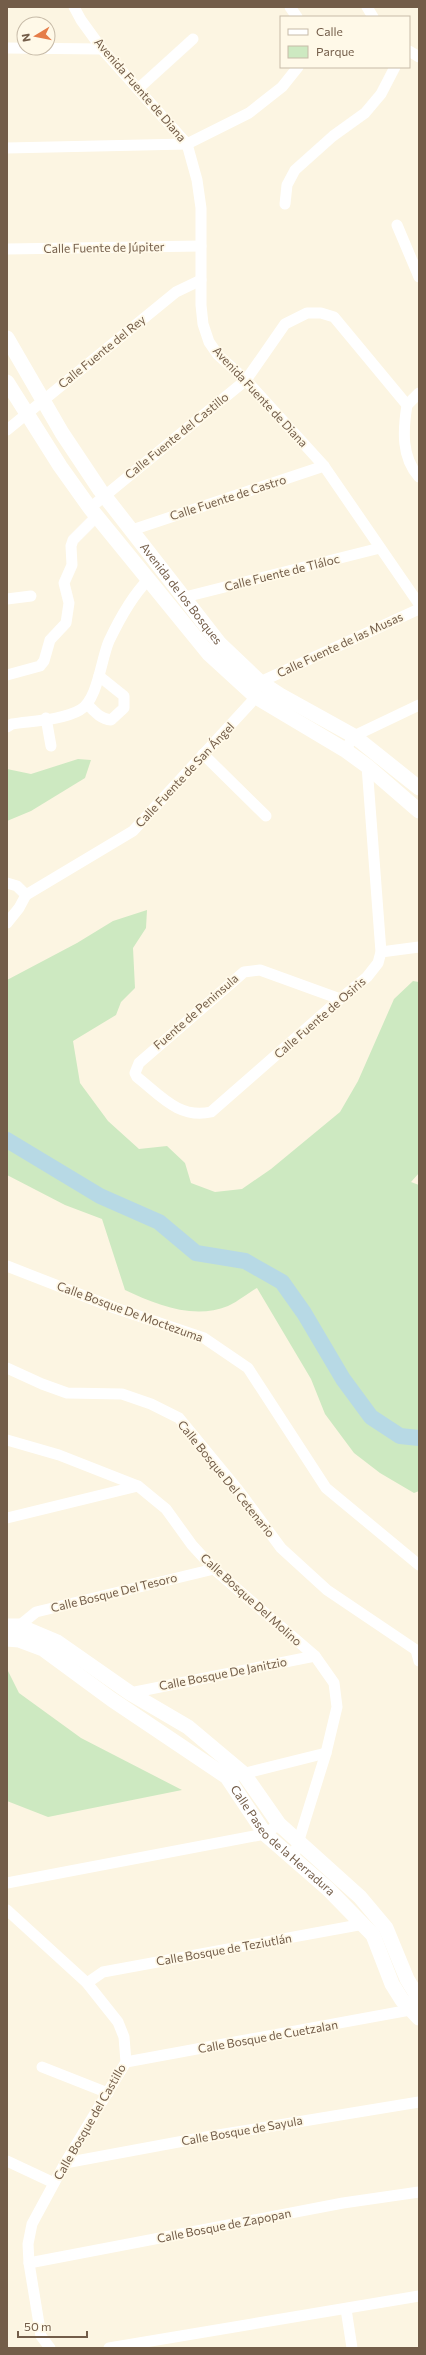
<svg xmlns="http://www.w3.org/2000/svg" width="426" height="2355" viewBox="0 0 426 2355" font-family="Commissioner,sans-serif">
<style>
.green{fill:#cde9c1}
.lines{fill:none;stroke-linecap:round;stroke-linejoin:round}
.river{stroke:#b7d9e5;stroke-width:16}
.street{stroke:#fff;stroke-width:11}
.secondary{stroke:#fff;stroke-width:15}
.labels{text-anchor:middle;stroke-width:3.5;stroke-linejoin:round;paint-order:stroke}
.street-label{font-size:12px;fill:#735d49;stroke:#fff9e8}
</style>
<rect width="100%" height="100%" fill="#fcf5e2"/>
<!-- green -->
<g class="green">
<path d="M 78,759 L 91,760 L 85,778 L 31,811 L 7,821 L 7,769 L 31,774 Z"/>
<path d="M 147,910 L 146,928 L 133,948 L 135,988 L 121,1002 L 116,1015 L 73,1041 L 80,1083 L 108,1121 L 139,1149 L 167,1146 L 185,1163 L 191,1183 L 215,1192 L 242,1189 L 271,1169 L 340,1112 L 358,1081 L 394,999 L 413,981 L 419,982 L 419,1173 L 411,1182 L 419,1185 L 419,1491 L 414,1493 L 380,1473 L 354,1453 L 325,1414 L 311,1379 L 257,1288 C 248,1293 239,1301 228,1306 C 194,1320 157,1305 125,1290 L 102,1219 L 65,1205 L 7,1175 L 7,980 L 77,943 L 113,921 Z"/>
<path d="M 7,1669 L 19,1693 L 81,1738 L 182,1790 L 48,1817 L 7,1801 Z"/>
</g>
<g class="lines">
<!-- river -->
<path class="river" d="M 7,1140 L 100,1196 L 159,1222 L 196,1253 L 245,1261 L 282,1282 L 304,1313 L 343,1379 L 371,1417 L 400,1436 L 419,1438"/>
<!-- street -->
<g class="street">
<path d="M 74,7 L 81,20 L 102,49 L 187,144 L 197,180 L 201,208 L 201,305 L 203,324 L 209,342 L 218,355 L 246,380 L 324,466 L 419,604"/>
<path d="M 290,7 L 297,17"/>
<path d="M 367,7 L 373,17"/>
<path d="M 7,48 L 102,49"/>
<path d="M 409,51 L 419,57"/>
<path d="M 139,88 L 193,39"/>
<path d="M 7,148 L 187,144 L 249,113 L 282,87 L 298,67"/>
<path d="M 285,204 L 287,185 L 295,170 L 333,136 L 365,113 L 381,94 L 395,67"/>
<path d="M 397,225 L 419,277"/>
<path d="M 7,249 L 201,246"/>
<path d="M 407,405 L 419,393"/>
<path d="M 7,430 L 176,292 L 201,280"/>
<path d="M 90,508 L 246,380 L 285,324 L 307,313 L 321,313 L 334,317 L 407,405 C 403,430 401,457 419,477"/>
<path d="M 132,530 L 324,466"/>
<path d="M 185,597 L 380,548"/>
<path d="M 7,599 L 31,596"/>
<path d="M 7,675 L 40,666 L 44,661 L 50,640 L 66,623 L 69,603 L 64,583 L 72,565 L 71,546 L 73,540 L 97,516"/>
<path d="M 260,682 L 419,609"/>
<path d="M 87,704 C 94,711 100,719 111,720 L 124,708 L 124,696 L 99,676"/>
<path d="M 46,718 L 51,746"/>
<path d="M 7,727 L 12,724 C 31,721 63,720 80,710 C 98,700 101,659 109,641 C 119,620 131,597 148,580"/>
<path d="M 345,750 L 354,736 L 419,705"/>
<path d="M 203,754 L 266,816"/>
<path d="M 7,883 L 17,886 L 26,895"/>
<path d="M 7,923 L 19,908 L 26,895 L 133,831 L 256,697"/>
<path d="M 381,952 L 419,947"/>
<path d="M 340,999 L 260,970 L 244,972 L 139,1063 L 135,1073 L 137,1077 C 161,1096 179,1119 211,1112 L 340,999 L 367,977 L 378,963 L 381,952 L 367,766"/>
<path d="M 7,1266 L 115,1308 L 204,1338 L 248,1368 L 326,1488 L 419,1565"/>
<path d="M 7,1368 L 42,1384 L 67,1393 L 122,1394 L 151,1404 L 179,1418 L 239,1491 L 281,1548 L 327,1590 L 416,1650"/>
<path d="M 7,1440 L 59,1455 L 138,1486 L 166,1509 L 192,1545 L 214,1569 L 315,1656 L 334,1683 L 337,1707 L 326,1753 L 293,1859"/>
<path d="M 7,1518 L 138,1486"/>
<path d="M 19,1626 L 36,1612 L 214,1569"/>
<path d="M 416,1650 L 419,1661"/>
<path d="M 130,1693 L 315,1656"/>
<path d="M 238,1775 L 326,1753"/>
<path d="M 7,1883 L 265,1834 L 279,1824"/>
<path d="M 7,1910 L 87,1983 L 118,2022 L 124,2037 L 126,2062 L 65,2163 L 32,2224 L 28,2244 L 29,2263 L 41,2336 L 50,2348"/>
<path d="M 87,1983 L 103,1972 L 364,1924"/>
<path d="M 126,2062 L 410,2010"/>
<path d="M 42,2067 L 108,2093"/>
<path d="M 7,2161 L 54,2183"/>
<path d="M 65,2163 L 200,2138 L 419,2102"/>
<path d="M 29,2263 L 343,2203 L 419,2192"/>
<path d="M 346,2309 L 352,2348"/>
<path d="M 109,2348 L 419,2296"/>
</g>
<!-- secondary -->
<g class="secondary">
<path id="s1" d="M 7,338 L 62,433 L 100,490 L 220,644 L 260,682 L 280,695 L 354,736 L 419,788"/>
<path d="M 7,382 L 60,466 L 90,508 L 209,654 L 256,697 L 345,750 L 367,766 L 419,811"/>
<path d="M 7,1626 L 19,1626 L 57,1642 L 130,1693 L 188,1727 L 244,1774 L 279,1824 L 360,1897 L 386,1928 L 407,1979 L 419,1999"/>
<path id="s2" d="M 7,1639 L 19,1640 L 43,1649 L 111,1699 L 227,1777 L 265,1834 L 327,1888 L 373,1935 L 392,1984 L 402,2000 L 419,2018"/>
</g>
</g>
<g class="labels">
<!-- street labels -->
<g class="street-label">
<text transform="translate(140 90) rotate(49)" y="4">Avenida Fuente de Diana</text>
<text transform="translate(104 248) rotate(-1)" y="4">Calle Fuente de Júpiter</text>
<text transform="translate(102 352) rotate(-39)" y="4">Calle Fuente del Rey</text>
<text transform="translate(260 397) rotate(47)" y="4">Avenida Fuente de Diana</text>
<text transform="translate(177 436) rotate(-39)" y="4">Calle Fuente del Castillo</text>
<text transform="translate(228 498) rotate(-18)" y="4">Calle Fuente de Castro</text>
<text transform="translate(282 573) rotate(-14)" y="4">Calle Fuente de Tláloc</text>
<text dy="4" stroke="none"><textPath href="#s1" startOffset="310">Avenida de los Bosques</textPath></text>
<text transform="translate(340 645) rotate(-25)" y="4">Calle Fuente de las Musas</text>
<text transform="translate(185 775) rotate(-47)" y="4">Calle Fuente de San Ángel</text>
<text transform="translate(196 1012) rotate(-41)" y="4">Fuente de Peninsula</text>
<text transform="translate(320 1018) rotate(-41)" y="4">Calle Fuente de Osiris</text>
<text transform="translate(130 1312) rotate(20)" y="4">Calle Bosque De Moctezuma</text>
<text transform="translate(226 1479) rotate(51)" y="4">Calle Bosque Del Cetenario</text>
<text transform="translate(114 1593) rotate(-14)" y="4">Calle Bosque Del Tesoro</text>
<text transform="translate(251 1600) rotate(42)" y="4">Calle Bosque Del Molino</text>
<text transform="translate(223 1674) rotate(-11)" y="4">Calle Bosque De Janitzio</text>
<text dy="4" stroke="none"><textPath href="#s2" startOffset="347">Calle Paseo de la Herradura</textPath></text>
<text transform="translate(224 1950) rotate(-10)" y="4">Calle Bosque de Teziutlán</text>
<text transform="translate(268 2037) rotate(-10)" y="4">Calle Bosque de Cuetzalan</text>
<text transform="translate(90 2122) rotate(-60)" y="4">Calle Bosque del Castillo</text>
<text transform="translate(242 2131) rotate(-10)" y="4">Calle Bosque de Sayula</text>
<text transform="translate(224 2226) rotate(-11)" y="4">Calle Bosque de Zapopan</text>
</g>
</g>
<!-- border -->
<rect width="426" height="2355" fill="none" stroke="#735d49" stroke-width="16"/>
<!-- legend -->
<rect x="280" y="16" width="130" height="52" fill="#fff9e8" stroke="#c7bba8"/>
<rect x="288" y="29" width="20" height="6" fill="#ffffff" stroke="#c7bba8"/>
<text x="316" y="36" font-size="12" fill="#735d49">Calle</text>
<rect x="288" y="46" width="20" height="12" fill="#cde9c1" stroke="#c7bba8"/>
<text x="316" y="56" font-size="12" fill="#735d49">Parque</text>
<!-- north arrow -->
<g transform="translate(36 36) rotate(260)"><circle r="19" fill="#fff9e8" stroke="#c7bba8"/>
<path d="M0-3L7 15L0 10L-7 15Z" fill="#e57d48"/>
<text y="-6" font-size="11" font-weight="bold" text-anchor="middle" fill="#735d49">N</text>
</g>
<!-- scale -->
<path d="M18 2331v6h69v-6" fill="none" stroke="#735d49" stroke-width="2"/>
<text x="24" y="2331" font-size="12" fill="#735d49" stroke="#fff9e8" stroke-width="3" paint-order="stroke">50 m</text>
</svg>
